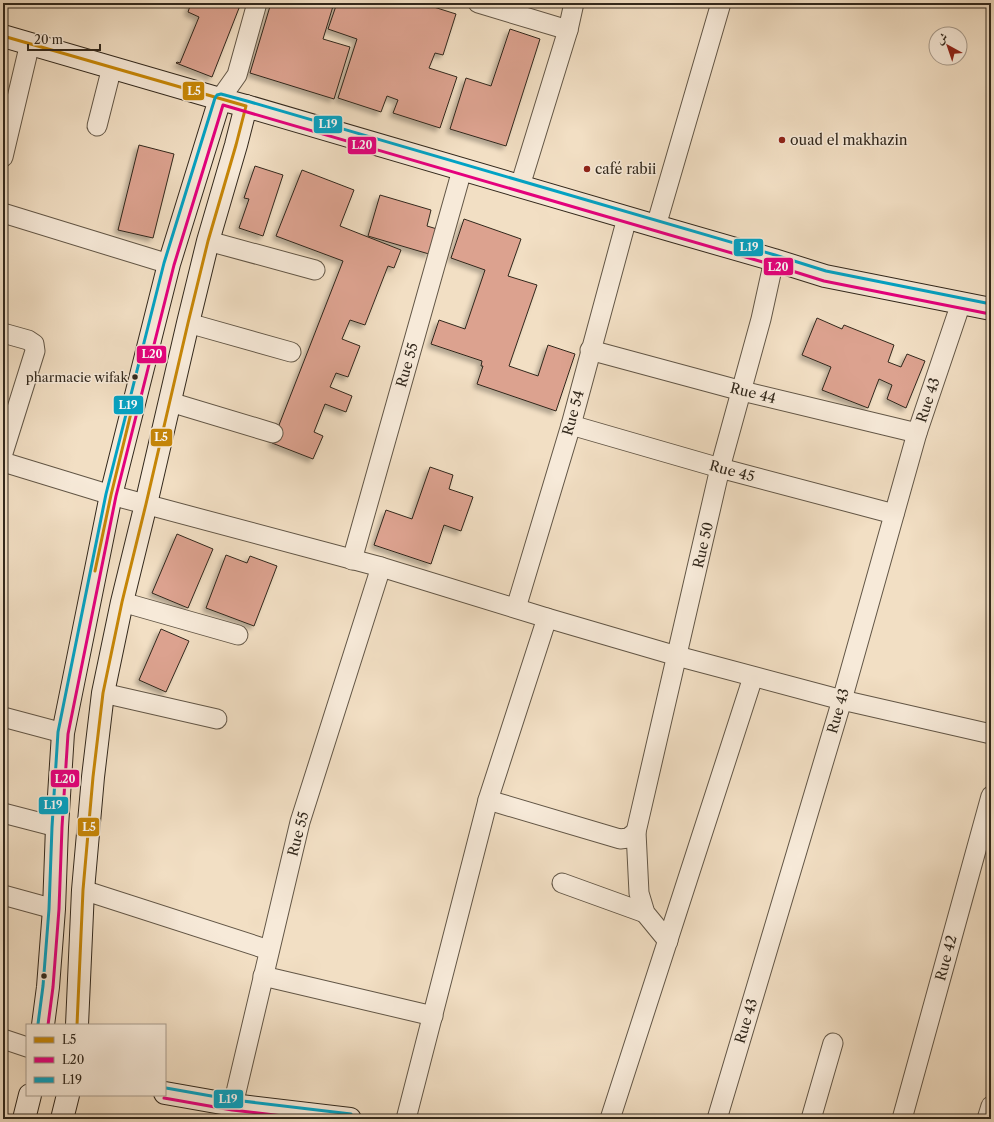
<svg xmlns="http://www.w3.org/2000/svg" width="994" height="1122" viewBox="0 0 994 1122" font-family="'Libre Caslon Text',Amiri,serif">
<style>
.building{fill:#dca28f;stroke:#32281c;filter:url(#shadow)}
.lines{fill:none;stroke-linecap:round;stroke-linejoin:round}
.street-casing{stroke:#625646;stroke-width:21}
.secondary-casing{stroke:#32281c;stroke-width:24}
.street{stroke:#f7ead9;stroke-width:19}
.secondary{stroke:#f7ead9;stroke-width:22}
.bus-1-casing{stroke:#f7ead9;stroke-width:6}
.bus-2-casing{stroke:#f7ead9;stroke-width:6}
.bus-3-casing{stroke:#f7ead9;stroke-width:6}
.bus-1{stroke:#c68607;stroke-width:3}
.bus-2{stroke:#e5007d;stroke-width:3}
.bus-3{stroke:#02a3c5;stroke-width:3}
.poi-dot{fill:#8f2418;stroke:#f7ead9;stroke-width:1.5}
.bus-dot{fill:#32281c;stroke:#f7ead9;stroke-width:1.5}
.labels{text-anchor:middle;stroke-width:3;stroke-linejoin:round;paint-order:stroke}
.bus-label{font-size:13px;fill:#32281c;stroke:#f7ead9;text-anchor:end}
.poi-label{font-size:14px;fill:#32281c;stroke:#f7ead9;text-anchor:start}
.street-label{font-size:14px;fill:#32281c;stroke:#f7ead9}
.line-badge{stroke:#f7ead9;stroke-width:1.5}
.badge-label{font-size:11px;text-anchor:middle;font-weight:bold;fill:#fff}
</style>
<defs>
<filter id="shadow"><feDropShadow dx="-3.5" dy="3.5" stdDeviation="2" flood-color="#0004"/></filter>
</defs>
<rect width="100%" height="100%" fill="#f2dfc4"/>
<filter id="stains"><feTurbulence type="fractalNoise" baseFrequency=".005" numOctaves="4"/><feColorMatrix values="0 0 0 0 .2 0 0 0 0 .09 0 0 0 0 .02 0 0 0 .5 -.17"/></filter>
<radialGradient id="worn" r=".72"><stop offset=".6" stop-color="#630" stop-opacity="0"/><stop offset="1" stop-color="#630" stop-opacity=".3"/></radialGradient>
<!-- building -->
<g class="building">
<path d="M 191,3 L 241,3 L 212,77 L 176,63 L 177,62 L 180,63 L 199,17 L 188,12 Z"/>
<path d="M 271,3 L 334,3 L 323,39 L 350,47 L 334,99 L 250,73 Z"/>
<path d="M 337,3 L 421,3 L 456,14 L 443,55 L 435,53 L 429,68 L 457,77 L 440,128 L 393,113 L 398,100 L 387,96 L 381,112 L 338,98 L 357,39 L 328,29 Z"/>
<path d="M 510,29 L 540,39 L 506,146 L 450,129 L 466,78 L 491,86 Z"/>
<path d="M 139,145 L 174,154 L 153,238 L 118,230 Z"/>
<path d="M 255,166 L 283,175 L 263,236 L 239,228 L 249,199 L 244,198 Z"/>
<path d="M 302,170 L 354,190 L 340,226 L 401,250 L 394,268 L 388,266 L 365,325 L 350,320 L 342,339 L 360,346 L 348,377 L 336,373 L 330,387 L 352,396 L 346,412 L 325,404 L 314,432 L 323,436 L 313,459 L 272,443 L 343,261 L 276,236 Z"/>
<path d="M 380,195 L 431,210 L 427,226 L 437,229 L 429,254 L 368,236 Z"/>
<path d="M 464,219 L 521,239 L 508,276 L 537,285 L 509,366 L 538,376 L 548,345 L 575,354 L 556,411 L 477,384 L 483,366 L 481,366 L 482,361 L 431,344 L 439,320 L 465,329 L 485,270 L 451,258 Z"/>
<path d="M 817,318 L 842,329 L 844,325 L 894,345 L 888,362 L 901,367 L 907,354 L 925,361 L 906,408 L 887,399 L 892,385 L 879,379 L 868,408 L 822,390 L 831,367 L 802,355 Z"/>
<path d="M 430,467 L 453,475 L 449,489 L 473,497 L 461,531 L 444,525 L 431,564 L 374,545 L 386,510 L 412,519 Z"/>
<path d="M 177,534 L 213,549 L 188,608 L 152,593 Z"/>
<path d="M 226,555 L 247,563 L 250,556 L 277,566 L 254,626 L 206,608 Z"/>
<path d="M 161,629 L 189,641 L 166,692 L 139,680 Z"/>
</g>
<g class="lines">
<!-- street casing -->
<g class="street-casing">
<g id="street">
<path d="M 478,3 L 568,30"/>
<path d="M 220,99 L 237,75 L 257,3"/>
<path d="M 97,126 L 112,67"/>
<path d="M 3,157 L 30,43"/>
<path d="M 520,186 L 568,30 L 574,3"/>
<path d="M 3,213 L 169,264"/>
<path d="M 656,226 L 721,3"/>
<path d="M 208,241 L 315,270"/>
<path d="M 188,323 L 291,352"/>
<path d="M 3,333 L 28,340 L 34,344 L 35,351 L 3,453"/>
<path d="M 590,350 L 742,391 L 917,433"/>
<path d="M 170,402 L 273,433"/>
<path d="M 571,425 L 720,468 L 894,514"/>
<path d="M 3,462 L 111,495 L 381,567 L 547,618 L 677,656 L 842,700 L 991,734"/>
<path d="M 352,560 L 462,170"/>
<path d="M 122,602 L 238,635"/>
<path d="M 516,608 L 571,425 L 627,218"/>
<path d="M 103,693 L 217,719"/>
<path d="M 3,717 L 63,733"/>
<path d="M 488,800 L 620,839 L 628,838 L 636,832"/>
<path d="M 3,813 L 57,827"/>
<path d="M 562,883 L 645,913"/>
<path d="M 83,890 L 269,950"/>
<path d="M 3,895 L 54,909"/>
<path d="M 668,941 L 645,913 L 639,893 L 636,832 L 720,468 L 761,319 L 774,260"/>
<path d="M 263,976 L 433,1016"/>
<path d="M 3,1039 L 27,1047"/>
<path d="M 233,1105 L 300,822 L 381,567"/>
<path d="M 406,1119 L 488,800 L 547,618"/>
<path d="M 610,1119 L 753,677"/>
<path d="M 717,1119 L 842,700 L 917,433 L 961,303"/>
<path d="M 811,1119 L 833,1043"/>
<path d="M 902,1119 L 991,796"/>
<path d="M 987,1119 L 991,1106"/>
</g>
</g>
<!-- secondary casing -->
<g class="secondary-casing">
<g id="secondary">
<path d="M 3,36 L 220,99 L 246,106 L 656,226 L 774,260 L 825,276 L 991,309"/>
<path d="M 43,1025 L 48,987 L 54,909 L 57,827 L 63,733 L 111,495 L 169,264 L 220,99"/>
<path d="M 77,1025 L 83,890 L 93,777 L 103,693 L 122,602 L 146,504 L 188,323 L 208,241 L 236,145 L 246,106"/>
<path d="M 165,1093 L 233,1105 L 350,1119"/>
<path d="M 24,1119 L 30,1095"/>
<path d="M 62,1119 L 68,1095"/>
</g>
</g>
<!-- street -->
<use href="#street" class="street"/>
<!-- secondary -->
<use href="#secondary" class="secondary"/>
<!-- bus-1 casing -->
<g class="bus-1-casing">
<g id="bus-1">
<path d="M 3,36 L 246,106 L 236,145 L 208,241 L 188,323 L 146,504 L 122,602 L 103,693 L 93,777 L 83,890 L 77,1025"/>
<path d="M 95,571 L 111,495 L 131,413"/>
</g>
</g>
<!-- bus-2 casing -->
<g class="bus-2-casing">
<g id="bus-2">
<path d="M 48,1025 L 53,987 L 59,909 L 62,827 L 68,734 L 116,496 L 174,265 L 223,105 L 773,265 L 824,281 L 990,314"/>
<path d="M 164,1098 L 232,1110 L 308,1119"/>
</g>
</g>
<!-- bus-3 casing -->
<g class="bus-3-casing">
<g id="bus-3">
<path d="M 38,1024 L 43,986 L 49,909 L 52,827 L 58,732 L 106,494 L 164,263 L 215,98 L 217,95 L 221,94 L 247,101 L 775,255 L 826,271 L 991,304"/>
<path d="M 166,1088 L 234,1100 L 351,1114"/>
</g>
</g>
<!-- bus-1 -->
<use href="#bus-1" class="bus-1"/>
<!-- bus-2 -->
<use href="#bus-2" class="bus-2"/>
<!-- bus-3 -->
<use href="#bus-3" class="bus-3"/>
</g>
<!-- markers -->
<g class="poi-dot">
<circle cx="782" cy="140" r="4"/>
<circle cx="587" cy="169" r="4"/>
</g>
<g class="bus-dot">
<circle cx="135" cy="377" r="3.5"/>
<circle cx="44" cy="976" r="3.5"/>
</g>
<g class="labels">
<!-- bus labels -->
<g class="bus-label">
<text x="128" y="382">pharmacie wifak</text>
</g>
<!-- poi labels -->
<g class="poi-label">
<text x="790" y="145">ouad el makhazin</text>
<text x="595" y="174">café rabii</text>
</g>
<!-- street labels -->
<g class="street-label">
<text transform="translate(407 365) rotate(-74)" y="5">Rue 55</text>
<text transform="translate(753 393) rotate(14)" y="5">Rue 44</text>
<text transform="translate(928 400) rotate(-72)" y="5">Rue 43</text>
<text transform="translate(573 413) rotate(-75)" y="5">Rue 54</text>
<text transform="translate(732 471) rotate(15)" y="5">Rue 45</text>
<text transform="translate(703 545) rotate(-77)" y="5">Rue 50</text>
<text transform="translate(838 711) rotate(-74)" y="5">Rue 43</text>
<text transform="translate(298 834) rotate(-75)" y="5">Rue 55</text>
<text transform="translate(946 958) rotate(-75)" y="5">Rue 42</text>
<text transform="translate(746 1021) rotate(-73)" y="5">Rue 43</text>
</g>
</g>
<g class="line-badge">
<rect x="182" y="81" width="23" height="20" rx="4" fill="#c68607"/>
<rect x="313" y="115" width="30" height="19" rx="4" fill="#02a3c5"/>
<rect x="347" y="136" width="30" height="19" rx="4" fill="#e5007d"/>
<rect x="733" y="238" width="31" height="19" rx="4" fill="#02a3c5"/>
<rect x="763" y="257" width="31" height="19" rx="4" fill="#e5007d"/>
<rect x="136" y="345" width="31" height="19" rx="4" fill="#e5007d"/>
<rect x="113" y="395" width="31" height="20" rx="4" fill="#02a3c5"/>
<rect x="150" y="428" width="23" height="19" rx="4" fill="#c68607"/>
<rect x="50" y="769" width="30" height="19" rx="4" fill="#e5007d"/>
<rect x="38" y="796" width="31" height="19" rx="4" fill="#02a3c5"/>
<rect x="77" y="817" width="23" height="20" rx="4" fill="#c68607"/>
<rect x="213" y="1089" width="31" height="20" rx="4" fill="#02a3c5"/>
</g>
<g class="badge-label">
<text x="194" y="95">L5</text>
<text x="328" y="128">L19</text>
<text x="362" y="149">L20</text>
<text x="749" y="251">L19</text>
<text x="778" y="271">L20</text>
<text x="152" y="358">L20</text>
<text x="128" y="409">L19</text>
<text x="161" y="441">L5</text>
<text x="65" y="783">L20</text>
<text x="53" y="809">L19</text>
<text x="89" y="831">L5</text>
<text x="228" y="1103">L19</text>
</g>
<!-- margin -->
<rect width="994" height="1122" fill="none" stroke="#f2dfc4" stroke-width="16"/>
<rect x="4" y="4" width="986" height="1114" fill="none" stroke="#32281c" stroke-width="2"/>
<rect x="8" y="8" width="978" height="1106" fill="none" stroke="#32281c"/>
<!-- legend -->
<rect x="26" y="1024" width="140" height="72" fill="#f7ead9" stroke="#a89c8d"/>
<rect x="34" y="1037" width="20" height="6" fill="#c68607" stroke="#a89c8d"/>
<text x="62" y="1044" font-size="12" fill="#32281c">L5</text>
<rect x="34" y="1057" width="20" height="6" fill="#e5007d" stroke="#a89c8d"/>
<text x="62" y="1064" font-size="12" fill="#32281c">L20</text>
<rect x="34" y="1077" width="20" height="6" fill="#02a3c5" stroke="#a89c8d"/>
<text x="62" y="1084" font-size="12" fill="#32281c">L19</text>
<!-- north arrow -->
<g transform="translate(948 46) rotate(320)"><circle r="19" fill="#f7ead9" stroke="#a89c8d"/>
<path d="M0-3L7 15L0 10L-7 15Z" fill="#8f2418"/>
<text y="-6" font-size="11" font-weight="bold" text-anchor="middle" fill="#32281c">ش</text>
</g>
<!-- scale -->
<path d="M28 44v6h72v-6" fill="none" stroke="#32281c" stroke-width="2"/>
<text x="34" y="44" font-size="12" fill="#32281c" stroke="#f7ead9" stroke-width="3" paint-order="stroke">20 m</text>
<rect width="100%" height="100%" filter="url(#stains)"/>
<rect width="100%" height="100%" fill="url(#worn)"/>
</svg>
